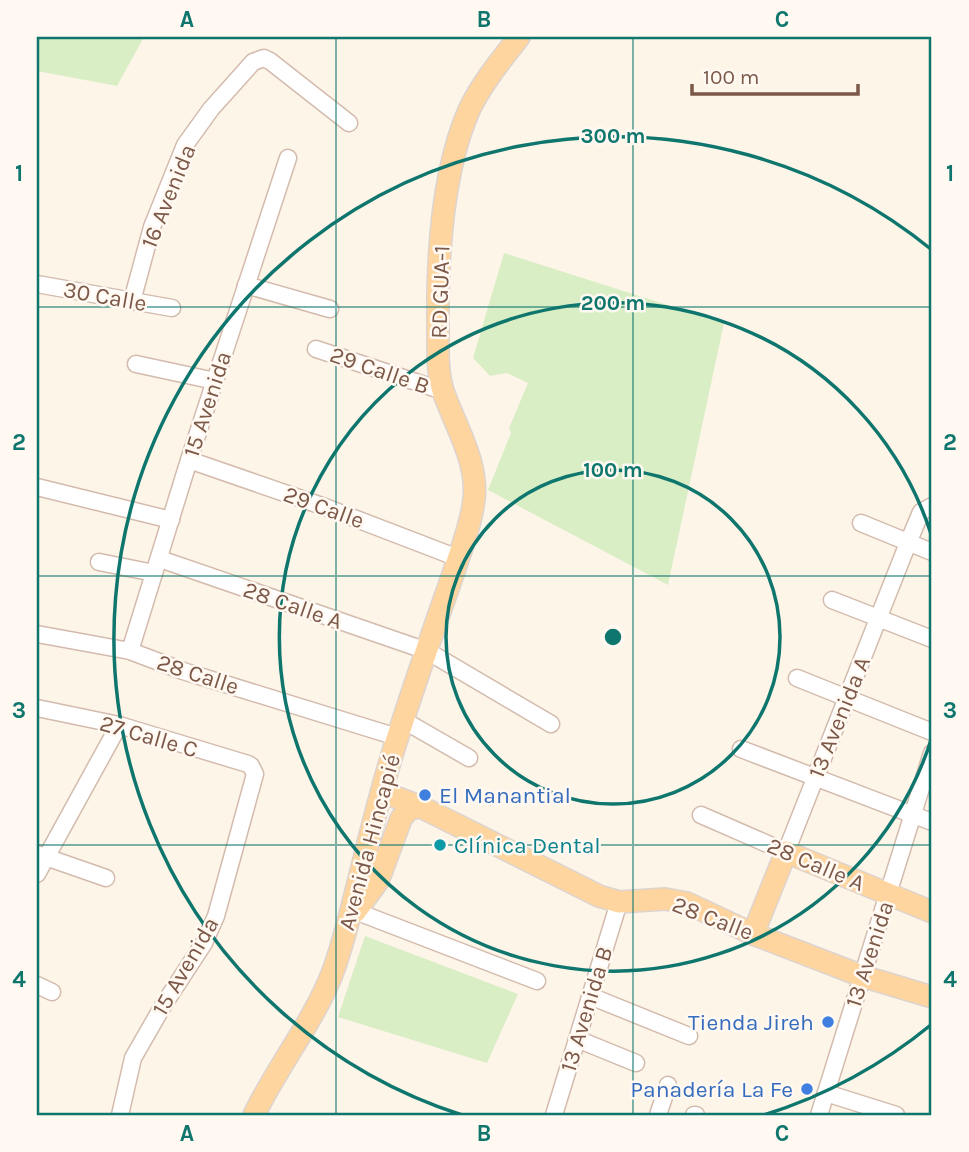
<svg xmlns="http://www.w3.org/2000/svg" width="969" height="1152" viewBox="0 0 969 1152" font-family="Karla,sans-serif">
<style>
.green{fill:#d9eec5}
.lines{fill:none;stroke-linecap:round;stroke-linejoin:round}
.minor-casing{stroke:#d3bbad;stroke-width:19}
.major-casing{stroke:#ddd4d0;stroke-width:24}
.minor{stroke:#fff;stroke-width:16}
.major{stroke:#ffd59f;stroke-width:21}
.grid{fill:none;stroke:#0f766e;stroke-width:2;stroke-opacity:0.55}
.ring{fill:none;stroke:#0f766e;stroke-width:3.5}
.shop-dot{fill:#3f7fe0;stroke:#fff9f1;stroke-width:2.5}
.culture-dot{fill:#0f9aa8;stroke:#fff9f1;stroke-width:2.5}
.labels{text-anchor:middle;stroke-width:5;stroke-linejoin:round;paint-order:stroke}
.street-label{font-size:23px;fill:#7c5849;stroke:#fff9f1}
.shop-label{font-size:23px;fill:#366cbe;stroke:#fff9f1;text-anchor:end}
.culture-label{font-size:23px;fill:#0d838f;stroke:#fff9f1;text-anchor:start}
.centre{fill:#0f766e;stroke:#fff9f1;stroke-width:3.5}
.ring-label{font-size:21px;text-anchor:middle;font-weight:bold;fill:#0f766e;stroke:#fff9f1;stroke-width:5;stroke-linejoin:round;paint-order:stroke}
.neatline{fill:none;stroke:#0f766e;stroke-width:2.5}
.grid-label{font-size:23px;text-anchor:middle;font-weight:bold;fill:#0f766e}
</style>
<rect width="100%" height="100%" fill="#fef5e9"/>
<!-- green -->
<g class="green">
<path d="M 37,37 L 144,37 L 117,86 L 37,71 Z"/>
<path d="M 504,253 L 724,323 L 668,585 L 488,490 L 511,433 L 509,428 L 528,383 L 507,373 L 490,376 L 473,358 Z"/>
<path d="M 365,936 L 518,994 L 487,1063 L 338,1017 Z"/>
</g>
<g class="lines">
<!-- minor casing -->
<g class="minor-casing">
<g id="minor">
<path d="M 37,284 L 172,308"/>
<path d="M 246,285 L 330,309"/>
<path d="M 132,301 L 152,227 L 185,145 L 211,109 L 253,62 L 264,58 L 270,61 L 349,123"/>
<path d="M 316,349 L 443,391"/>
<path d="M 136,364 L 215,381"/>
<path d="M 189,460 L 325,507 L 458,558"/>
<path d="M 37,487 L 171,520"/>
<path d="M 861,523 L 932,552"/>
<path d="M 160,559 L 427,651 L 551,724"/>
<path d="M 99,562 L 154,573"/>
<path d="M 832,600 L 932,639"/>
<path d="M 37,634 L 130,651 L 183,671 L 397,737"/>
<path d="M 130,651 L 189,460 L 288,158"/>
<path d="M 797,678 L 932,732"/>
<path d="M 37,708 L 119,725 L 248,764 L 251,766 L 255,774 L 216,916 L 204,943 L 164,1004 L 133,1058 L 120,1115"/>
<path d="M 403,720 L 469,758"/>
<path d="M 741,749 L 932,822"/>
<path d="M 701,815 L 786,852 L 908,543 L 921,512 L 932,506"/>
<path d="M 37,854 L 106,878"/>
<path d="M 37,874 L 119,725"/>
<path d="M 355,911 L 537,981"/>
<path d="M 37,985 L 52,992"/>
<path d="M 590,996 L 689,1036"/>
<path d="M 577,1039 L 636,1063"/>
<path d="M 826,1093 L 896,1115"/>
<path d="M 554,1115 L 619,902"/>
<path d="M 658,1115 L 668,1085"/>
<path d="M 694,1115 L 696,1115"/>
<path d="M 819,1115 L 932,753"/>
</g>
</g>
<!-- major casing -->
<g class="major-casing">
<g id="major">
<path d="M 382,792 L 419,806 L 599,896 L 619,902 L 665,899 L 687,903 L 753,934 L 862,976 L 932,997"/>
<path d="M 355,912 L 378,881 L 401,819 L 407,811 L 419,806"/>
<path d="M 753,934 L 786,852 L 932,912"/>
<path d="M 254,1115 C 277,1067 312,1024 332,974 C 342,948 349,919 356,891 C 369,840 381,787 398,736 C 414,685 432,634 450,583 C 458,558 469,532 473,506 C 481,466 456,428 443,391 C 437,371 438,349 438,328 C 437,261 442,170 470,108 C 483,82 501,60 519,37"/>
</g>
</g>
<!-- minor -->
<use href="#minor" class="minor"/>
<!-- major -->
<use href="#major" class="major"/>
</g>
<!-- grid -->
<path class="grid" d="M 336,37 L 336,1115M 633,37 L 633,1115M 37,307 L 932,307M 37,576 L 932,576M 37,845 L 932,845"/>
<!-- distance rings -->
<g class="ring">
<circle cx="613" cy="637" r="167"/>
<path d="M932 737A334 334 0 1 1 932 537"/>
<path d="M932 1024A501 501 0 0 1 764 1115M462 1115A501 501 0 1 1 932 250"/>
</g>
<!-- markers -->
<g class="shop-dot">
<circle cx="425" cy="795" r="7"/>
<circle cx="828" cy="1022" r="7"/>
<circle cx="807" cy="1089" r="7"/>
</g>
<circle class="culture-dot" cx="440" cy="845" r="7"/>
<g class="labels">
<!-- street labels -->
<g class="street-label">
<text transform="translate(168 196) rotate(-68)" y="8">16 Avenida</text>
<text transform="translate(440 292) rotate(-88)" y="8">RD GUA-1</text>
<text transform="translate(105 296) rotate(10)" y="8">30 Calle</text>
<text transform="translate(380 370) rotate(19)" y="8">29 Calle B</text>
<text transform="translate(207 404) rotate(-72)" y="8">15 Avenida</text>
<text transform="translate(324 507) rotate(20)" y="8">29 Calle</text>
<text transform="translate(293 605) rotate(19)" y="8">28 Calle A</text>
<text transform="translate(198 674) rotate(18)" y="8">28 Calle</text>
<text transform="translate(839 717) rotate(-68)" y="8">13 Avenida A</text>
<text transform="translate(149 736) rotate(16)" y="8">27 Calle C</text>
<text transform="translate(369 842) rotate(-75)" y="8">Avenida Hincapié</text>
<text transform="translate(816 864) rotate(23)" y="8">28 Calle A</text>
<text transform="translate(713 918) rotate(21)" y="8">28 Calle</text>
<text transform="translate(869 954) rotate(-72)" y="8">13 Avenida</text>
<text transform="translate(185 966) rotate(-60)" y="8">15 Avenida</text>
<text transform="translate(586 1009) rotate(-73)" y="8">13 Avenida B</text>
</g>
<!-- shop labels -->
<g class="shop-label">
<text x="439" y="803" text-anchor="start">El Manantial</text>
<text x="814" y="1030">Tienda Jireh</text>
<text x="793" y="1097">Panadería La Fe</text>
</g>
<!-- culture labels -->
<g class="culture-label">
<text x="454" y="853">Clínica Dental</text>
</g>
</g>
<circle cx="613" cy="637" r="10" class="centre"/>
<g class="ring-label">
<text x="613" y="143">300 m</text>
<text x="613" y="310">200 m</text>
<text x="613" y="477">100 m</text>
</g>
<!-- border -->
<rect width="969" height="1152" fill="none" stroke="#fff9f1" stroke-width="77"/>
<!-- scale -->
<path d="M692 84v10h166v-10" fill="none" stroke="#7c5849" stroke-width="3.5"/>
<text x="703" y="84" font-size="21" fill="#7c5849" stroke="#fff9f1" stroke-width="5" paint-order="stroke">100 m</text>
<rect x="38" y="38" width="892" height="1076" class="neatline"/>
<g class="grid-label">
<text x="187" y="27">A</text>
<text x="484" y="27">B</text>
<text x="782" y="27">C</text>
<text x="19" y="181">1</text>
<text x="950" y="181">1</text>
<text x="19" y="450">2</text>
<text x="950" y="450">2</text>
<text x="19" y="718">3</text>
<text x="950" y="718">3</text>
<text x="19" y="987">4</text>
<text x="950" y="987">4</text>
<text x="187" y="1141">A</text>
<text x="484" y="1141">B</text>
<text x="782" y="1141">C</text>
</g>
</svg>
